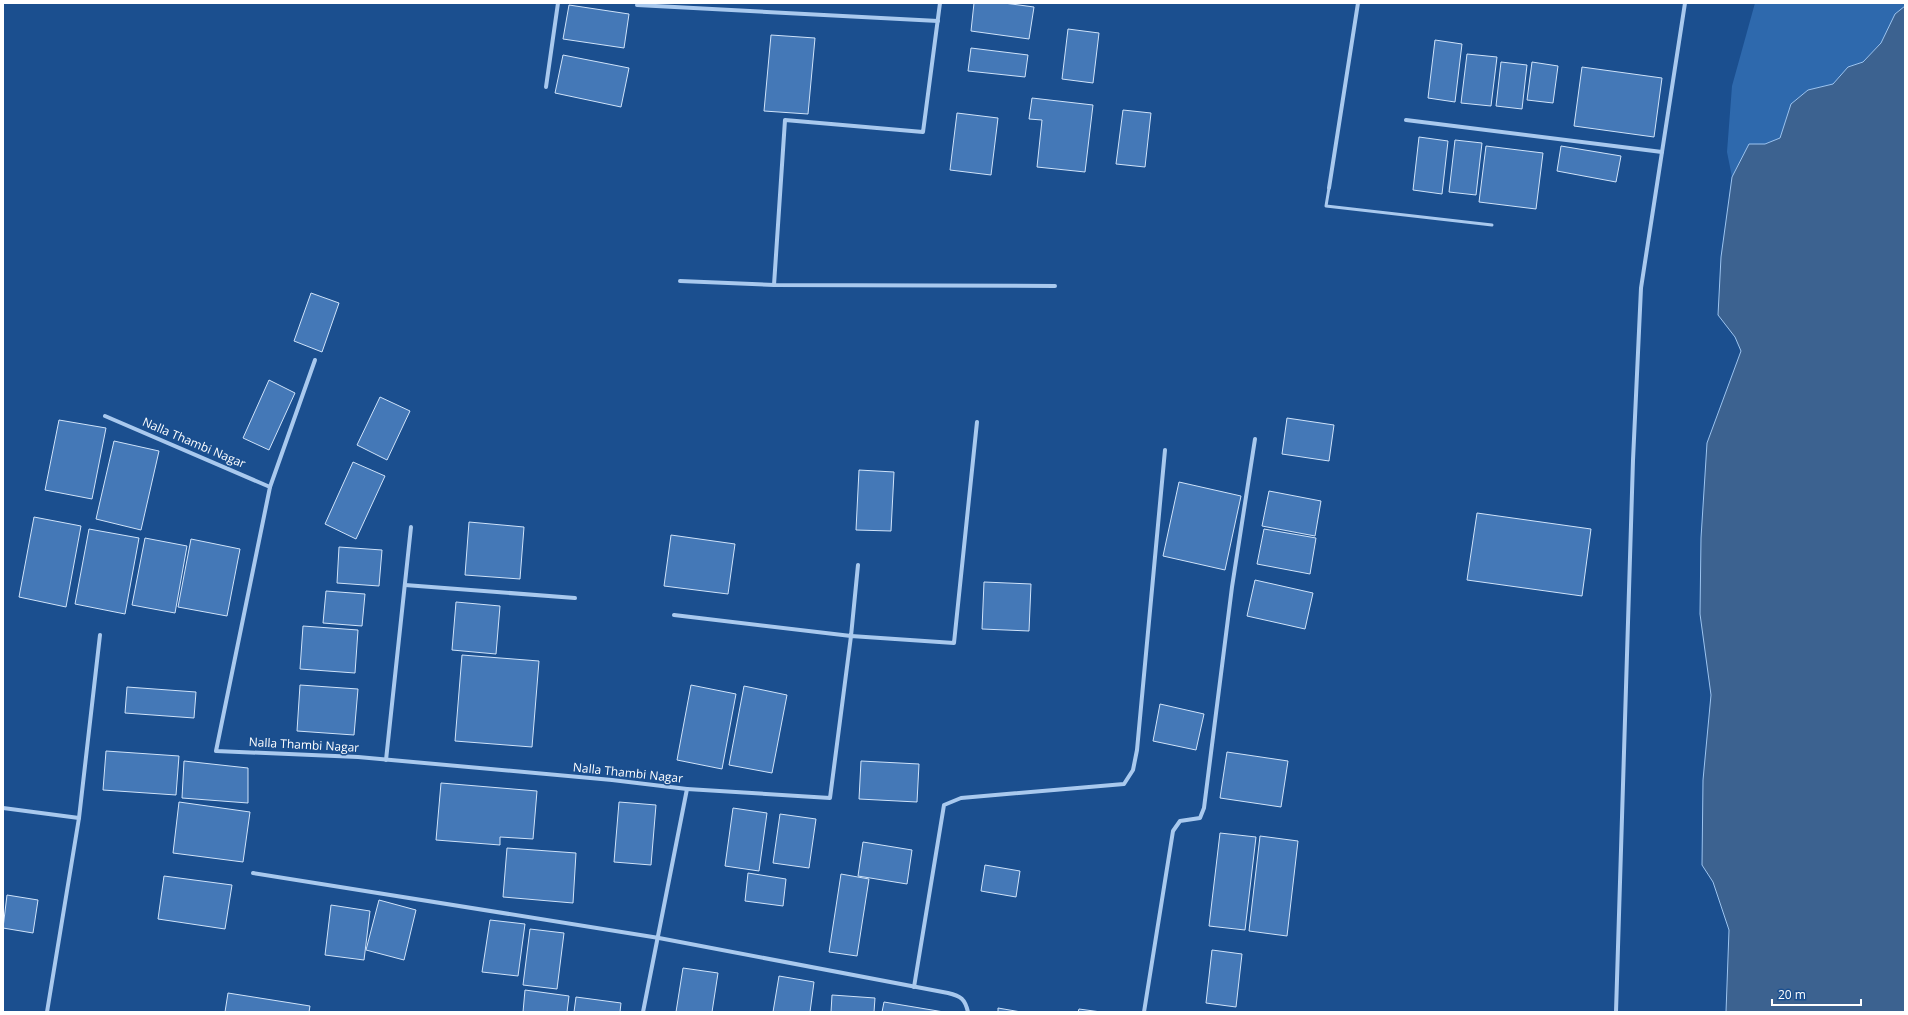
<svg xmlns="http://www.w3.org/2000/svg" width="1908" height="1015" viewBox="0 0 1908 1015" font-family="'Open Sans',sans-serif">
<style>
.green{fill:#2e69ad}
.water{fill:#3c6290;stroke:#9cc4f0}
.building{fill:#4478b7;stroke:#cfe3fa}
.lines{fill:none;stroke-linecap:round;stroke-linejoin:round}
.service{stroke:#a9c9ee;stroke-width:3}
.minor{stroke:#a9c9ee;stroke-width:4}
.labels{text-anchor:middle;stroke-width:3;stroke-linejoin:round;paint-order:stroke}
.street-label{font-size:12px;fill:#fff;stroke:#1b4f8f}
</style>
<rect width="100%" height="100%" fill="#1b4f8f"/>
<!-- green -->
<path class="green" d="M 1755,3 L 1905,3 L 1905,6 L 1895,14 L 1881,43 L 1863,62 L 1848,67 L 1833,84 L 1808,90 L 1791,104 L 1780,138 L 1765,144 L 1749,144 L 1732,177 L 1727,152 L 1732,86 Z"/>
<!-- water -->
<path class="water" d="M 1905,6 L 1905,1012 L 1726,1012 L 1729,930 L 1713,882 L 1702,865 L 1703,780 L 1711,695 L 1700,614 L 1701,538 L 1707,443 L 1741,351 L 1735,337 L 1718,315 L 1721,257 L 1732,177 L 1749,144 L 1765,144 L 1780,138 L 1791,104 L 1808,90 L 1833,84 L 1848,67 L 1863,62 L 1881,43 L 1895,14 Z"/>
<!-- building -->
<g class="building">
<path d="M 974,3 L 1004,3 L 1034,7 L 1029,39 L 971,31 Z"/>
<path d="M 569,5 L 629,14 L 624,48 L 563,39 Z"/>
<path d="M 1068,29 L 1099,33 L 1093,83 L 1062,79 Z"/>
<path d="M 771,35 L 815,38 L 808,114 L 764,111 Z"/>
<path d="M 1435,40 L 1462,44 L 1455,102 L 1428,98 Z"/>
<path d="M 971,48 L 1028,55 L 1025,77 L 968,71 Z"/>
<path d="M 1467,54 L 1497,57 L 1491,106 L 1461,103 Z"/>
<path d="M 563,55 L 629,68 L 621,107 L 555,93 Z"/>
<path d="M 1501,62 L 1527,65 L 1522,109 L 1496,106 Z"/>
<path d="M 1532,62 L 1558,66 L 1553,103 L 1527,100 Z"/>
<path d="M 1582,67 L 1662,78 L 1654,137 L 1574,126 Z"/>
<path d="M 1032,98 L 1093,105 L 1085,172 L 1037,167 L 1042,120 L 1029,119 Z"/>
<path d="M 1123,110 L 1151,113 L 1145,167 L 1116,164 Z"/>
<path d="M 957,113 L 998,118 L 991,175 L 950,170 Z"/>
<path d="M 1419,137 L 1448,141 L 1442,194 L 1413,190 Z"/>
<path d="M 1455,140 L 1482,143 L 1476,195 L 1449,192 Z"/>
<path d="M 1486,146 L 1543,153 L 1536,209 L 1479,202 Z"/>
<path d="M 1561,146 L 1621,156 L 1616,182 L 1557,171 Z"/>
<path d="M 311,293 L 339,303 L 322,352 L 294,341 Z"/>
<path d="M 269,380 L 295,393 L 269,450 L 243,438 Z"/>
<path d="M 380,397 L 410,411 L 387,460 L 357,445 Z"/>
<path d="M 1287,418 L 1334,425 L 1329,461 L 1282,454 Z"/>
<path d="M 59,420 L 106,428 L 92,499 L 45,490 Z"/>
<path d="M 114,441 L 159,451 L 141,530 L 96,519 Z"/>
<path d="M 353,462 L 385,476 L 356,539 L 325,524 Z"/>
<path d="M 859,470 L 894,472 L 891,531 L 856,530 Z"/>
<path d="M 1179,482 L 1241,496 L 1225,570 L 1163,556 Z"/>
<path d="M 1269,491 L 1321,501 L 1315,536 L 1262,526 Z"/>
<path d="M 1477,513 L 1591,529 L 1582,596 L 1467,580 Z"/>
<path d="M 34,517 L 81,526 L 66,607 L 19,597 Z"/>
<path d="M 469,522 L 524,527 L 520,579 L 465,575 Z"/>
<path d="M 89,529 L 139,538 L 125,614 L 75,604 Z"/>
<path d="M 1264,529 L 1316,538 L 1310,574 L 1257,564 Z"/>
<path d="M 671,535 L 735,544 L 728,594 L 664,586 Z"/>
<path d="M 145,538 L 187,546 L 175,613 L 132,605 Z"/>
<path d="M 191,539 L 240,549 L 227,616 L 178,607 Z"/>
<path d="M 339,547 L 382,550 L 379,586 L 337,583 Z"/>
<path d="M 1255,580 L 1313,593 L 1305,629 L 1247,616 Z"/>
<path d="M 984,582 L 1031,584 L 1029,631 L 982,629 Z"/>
<path d="M 326,591 L 365,594 L 362,626 L 323,623 Z"/>
<path d="M 456,602 L 500,606 L 496,654 L 452,650 Z"/>
<path d="M 303,626 L 358,630 L 355,673 L 300,669 Z"/>
<path d="M 462,655 L 539,661 L 532,747 L 455,741 Z"/>
<path d="M 300,685 L 358,689 L 354,735 L 297,731 Z"/>
<path d="M 691,685 L 736,694 L 722,769 L 677,760 Z"/>
<path d="M 744,686 L 787,695 L 772,773 L 729,765 Z"/>
<path d="M 127,687 L 196,692 L 194,718 L 125,713 Z"/>
<path d="M 1160,704 L 1204,714 L 1196,750 L 1153,741 Z"/>
<path d="M 106,751 L 179,756 L 176,795 L 103,790 Z"/>
<path d="M 1227,752 L 1288,761 L 1281,807 L 1220,798 Z"/>
<path d="M 184,761 L 248,768 L 248,803 L 182,798 Z"/>
<path d="M 861,761 L 919,764 L 917,802 L 859,799 Z"/>
<path d="M 441,783 L 537,791 L 533,839 L 500,837 L 500,845 L 436,840 Z"/>
<path d="M 179,802 L 250,812 L 243,862 L 173,853 Z"/>
<path d="M 619,802 L 656,805 L 651,865 L 614,862 Z"/>
<path d="M 733,808 L 767,813 L 759,871 L 725,866 Z"/>
<path d="M 780,814 L 816,819 L 809,868 L 773,863 Z"/>
<path d="M 1220,833 L 1256,837 L 1245,930 L 1209,926 Z"/>
<path d="M 1260,836 L 1298,841 L 1287,936 L 1249,931 Z"/>
<path d="M 863,842 L 912,850 L 907,884 L 858,876 Z"/>
<path d="M 507,848 L 576,853 L 573,903 L 503,897 Z"/>
<path d="M 985,865 L 1020,871 L 1016,897 L 981,891 Z"/>
<path d="M 748,873 L 786,879 L 783,906 L 745,901 Z"/>
<path d="M 841,874 L 869,879 L 857,956 L 829,952 Z"/>
<path d="M 164,876 L 232,885 L 225,929 L 158,919 Z"/>
<path d="M 7,895 L 38,900 L 33,933 L 3,928 Z"/>
<path d="M 379,900 L 416,910 L 404,960 L 366,950 Z"/>
<path d="M 331,905 L 370,911 L 364,960 L 325,955 Z"/>
<path d="M 490,920 L 525,924 L 518,976 L 482,972 Z"/>
<path d="M 530,929 L 564,933 L 557,989 L 523,985 Z"/>
<path d="M 1212,950 L 1242,954 L 1236,1007 L 1206,1003 Z"/>
<path d="M 683,968 L 718,973 L 712,1012 L 676,1012 Z"/>
<path d="M 779,976 L 814,982 L 810,1012 L 773,1012 Z"/>
<path d="M 525,990 L 569,996 L 567,1012 L 523,1012 Z"/>
<path d="M 228,993 L 310,1006 L 309,1012 L 225,1012 Z"/>
<path d="M 832,995 L 875,998 L 874,1012 L 831,1012 Z"/>
<path d="M 576,997 L 621,1003 L 620,1012 L 574,1012 Z"/>
<path d="M 884,1002 L 944,1012 L 882,1012 Z"/>
<path d="M 998,1008 L 1021,1012 L 998,1012 Z"/>
<path d="M 1079,1009 L 1101,1012 L 1078,1012 Z"/>
</g>
<g class="lines">
<!-- service -->
<path class="service" d="M 1329,188 L 1326,206 L 1492,225"/>
<!-- minor -->
<g class="minor">
<path d="M 637,5 L 938,21"/>
<path d="M 546,87 L 558,3"/>
<path d="M 1406,120 L 1662,152"/>
<path d="M 1329,188 L 1358,3"/>
<path d="M 680,281 L 774,285 L 1055,286"/>
<path d="M 774,285 L 785,120 L 923,132 L 940,3"/>
<path d="M 105,416 L 270,487 L 216,751 L 358,757 L 612,780 L 687,789 L 643,1012"/>
<path d="M 270,487 L 315,360"/>
<path d="M 405,585 L 575,598"/>
<path d="M 674,615 L 851,636 L 858,565"/>
<path d="M 386,760 L 411,527"/>
<path d="M 687,789 L 830,798 L 851,636 L 954,643 L 977,422"/>
<path d="M 3,808 L 79,818 L 47,1012"/>
<path d="M 79,818 L 100,635"/>
<path d="M 253,873 L 659,938 L 948,993 C 961,996 965,999 968,1012"/>
<path d="M 914,987 L 944,805 L 961,798 L 1124,784 L 1133,770 L 1137,750 L 1165,450"/>
<path d="M 1144,1012 L 1173,831 L 1180,821 L 1200,818 L 1204,808 L 1232,587 L 1255,439"/>
<path d="M 1616,1012 L 1633,460 L 1641,288 L 1685,3"/>
</g>
</g>
<g class="labels">
<!-- street labels -->
<g class="street-label">
<text transform="translate(194 443) rotate(23)" y="4">Nalla Thambi Nagar</text>
<text transform="translate(304 745) rotate(3)" y="4">Nalla Thambi Nagar</text>
<text transform="translate(628 773) rotate(6)" y="4">Nalla Thambi Nagar</text>
</g>
</g>
<!-- border -->
<rect width="1908" height="1015" fill="none" stroke="#ffffff" stroke-width="8"/>
<!-- scale -->
<path d="M1772 999v6h89v-6" fill="none" stroke="#ffffff" stroke-width="2"/>
<text x="1778" y="999" font-size="12" fill="#ffffff" stroke="#1b4f8f" stroke-width="3" paint-order="stroke">20 m</text>
</svg>
